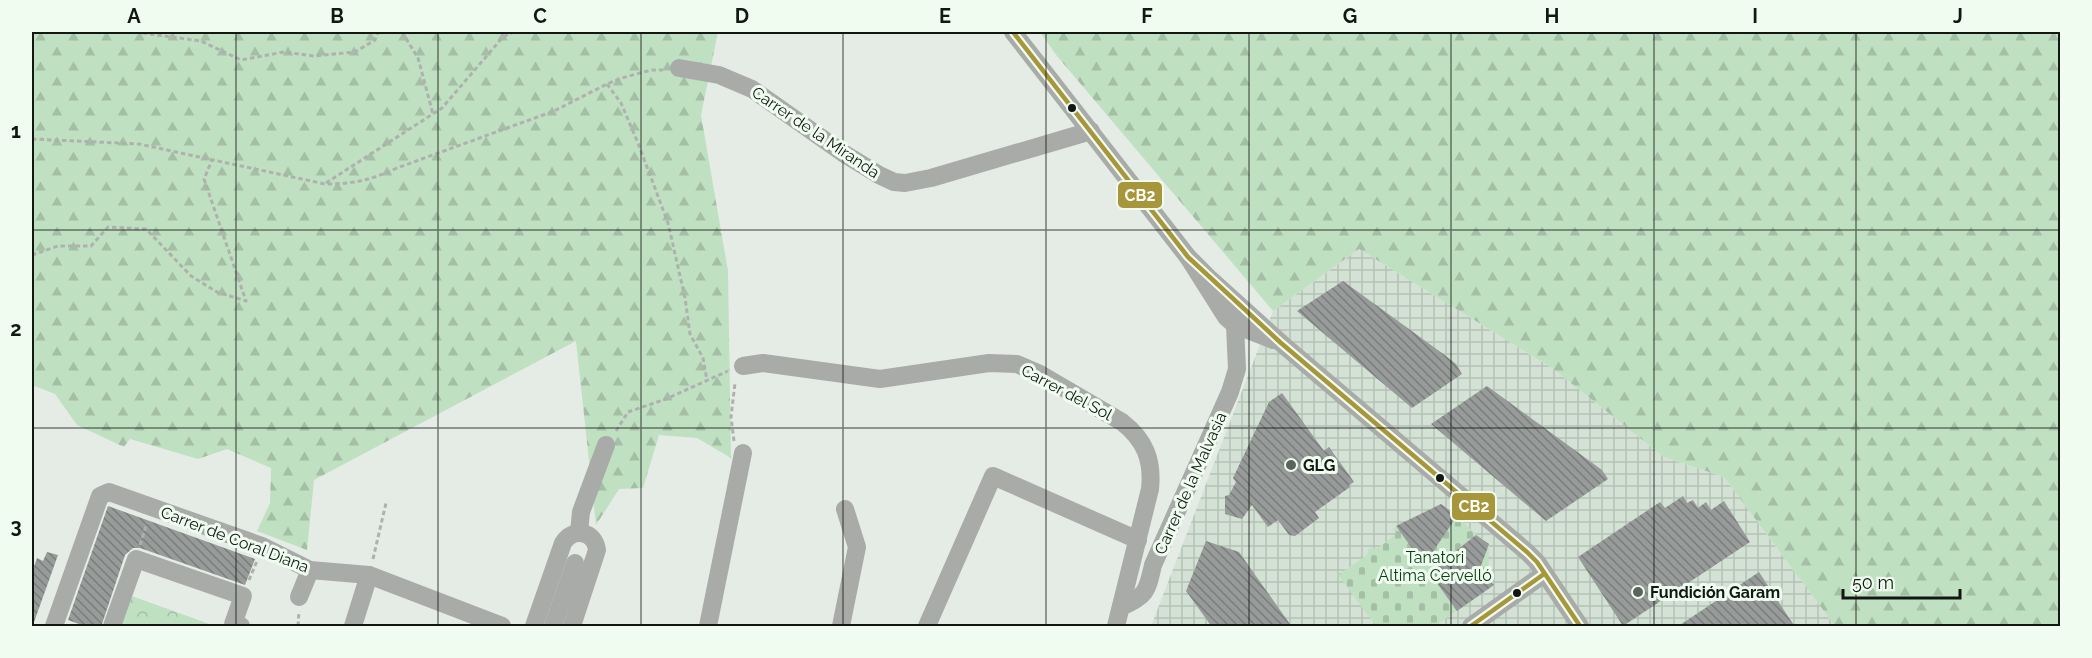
<svg xmlns="http://www.w3.org/2000/svg" width="2092" height="658" viewBox="0 0 2092 658" font-family="Raleway,sans-serif">
<style>
.industrial{fill:url(#industrial-grid)}
.forest{fill:url(#forest-firs)}
.cemetery{fill:url(#cemetery-stones)}
.park{fill:url(#park-crowns)}
.building{fill:url(#building-back-hatch)}
.lines{fill:none;stroke-linecap:round;stroke-linejoin:round}
.path{stroke:#aeb2ae;stroke-width:3;stroke-dasharray:4.5 3;stroke-linecap:butt}
.minor{stroke:#a9aba9;stroke-width:18}
.bus-1-casing{stroke:#effcef;stroke-width:9}
.bus-1{stroke:#a8963a;stroke-width:4.5}
.grid{fill:none;stroke:#121712;stroke-width:1.5;stroke-opacity:0.55}
.bus-dot{fill:#121712;stroke:#effcef;stroke-width:2}
.poi-dot{fill:#5c625c;stroke:#effcef;stroke-width:2}
.labels{text-anchor:middle;stroke-width:6;stroke-linejoin:round;paint-order:stroke}
.street-label{font-size:16px;fill:#121712;stroke:#effcef}
.poi-label{font-size:16px;font-weight:bold;fill:#121712;stroke:#effcef;text-anchor:start}
.park-label{font-size:16px;fill:#083c13;stroke:#effcef}
.line-badge{stroke:#effcef;stroke-width:2}
.badge-label{font-size:16px;text-anchor:middle;font-weight:bold;fill:#fff}
.neatline{fill:none;stroke:#121712;stroke-width:2}
.grid-label{font-size:20px;text-anchor:middle;font-weight:bold;fill:#121712}
</style>
<defs>
<pattern id="industrial-grid" width="8" height="8" patternUnits="userSpaceOnUse" patternTransform="scale(1.5)"><rect width="8" height="8" fill="#d4e2d5"/><path d="M0 4h8M4 0v8" fill="none" stroke="#b5c1b6"/></pattern>
<pattern id="forest-firs" width="22" height="20" patternUnits="userSpaceOnUse" patternTransform="scale(1.5)"><rect width="22" height="20" fill="#c0e0c2"/><path d="M5 1l3.5 6h-7zM16 11l3.5 6h-7z" fill="#a4bfa6"/></pattern>
<pattern id="cemetery-stones" width="16" height="16" patternUnits="userSpaceOnUse" patternTransform="scale(1.5)"><rect width="16" height="16" fill="#c0e0c2"/><path d="M2 7V4a2 2 0 0 1 4 0v3zM10 15v-3a2 2 0 0 1 4 0v3z" fill="#a4bfa6"/></pattern>
<pattern id="park-crowns" width="20" height="18" patternUnits="userSpaceOnUse" patternTransform="scale(1.5)"><rect width="20" height="18" fill="#c0e0c2"/><path d="M2 6a3 3 0 1 1 6 0M12 15a3 3 0 1 1 6 0" fill="none" stroke="#a4bfa6"/></pattern>
<pattern id="building-back-hatch" width="6" height="6" patternUnits="userSpaceOnUse" patternTransform="scale(1.5)"><rect width="6" height="6" fill="#979b9a"/><path d="M-1 5l2 2M0 0l6 6M5-1l2 2" fill="none" stroke="#7a7d7c"/></pattern>
</defs>
<rect width="100%" height="100%" fill="#e5ece5"/>
<!-- industrial -->
<path class="industrial" d="M 1359,249 L 1552,368 L 1664,457 L 1724,477 L 1835,626 L 1151,626 L 1273,311 Z"/>
<!-- forest -->
<g class="forest">
<path d="M 32,32 L 718,32 L 701,115 L 728,271 L 731,458 L 697,438 L 659,435 L 643,488 L 619,489 L 596,525 L 576,341 L 314,480 L 307,550 L 257,531 L 270,503 L 271,468 L 227,449 L 198,459 L 130,439 L 124,447 L 77,425 L 55,394 L 32,385 Z"/>
<path d="M 1040,32 L 2060,32 L 2060,626 L 1835,626 L 1724,477 L 1664,457 L 1552,368 L 1359,249 L 1273,311 L 1057,56 Z"/>
</g>
<!-- cemetery -->
<path class="cemetery" d="M 1441,504 C 1458,516 1472,532 1489,544 L 1488,580 L 1494,585 L 1435,626 L 1376,626 L 1338,575 L 1367,555 L 1369,548 L 1376,549 L 1396,534 L 1393,529 Z"/>
<!-- park -->
<path class="park" d="M 129,595 L 215,626 L 118,626 Z"/>
<!-- building -->
<g class="building">
<path d="M 1343,281 L 1446,356 L 1456,364 L 1462,374 L 1412,408 L 1297,311 Z"/>
<path d="M 1487,386 L 1602,470 L 1608,479 L 1546,521 L 1431,424 Z"/>
<path d="M 1282,393 L 1324,451 L 1329,447 L 1354,482 L 1349,485 L 1350,487 L 1315,512 L 1319,518 L 1295,536 L 1289,535 L 1278,520 L 1268,527 L 1252,505 L 1242,519 L 1225,514 L 1225,496 L 1229,495 L 1236,482 L 1233,478 L 1269,402 Z"/>
<path d="M 1683,496 L 1687,503 L 1693,500 L 1698,508 L 1706,502 L 1711,510 L 1724,501 L 1750,542 L 1623,626 L 1578,557 L 1660,502 L 1665,508 Z"/>
<path d="M 1441,504 L 1457,516 L 1424,565 L 1396,526 Z"/>
<path d="M 108,506 L 255,559 L 245,585 L 140,548 L 133,548 L 125,555 L 101,627 L 87,627 L 68,620 Z"/>
<path d="M 1476,535 L 1489,544 L 1479,571 L 1494,585 L 1457,611 L 1429,572 Z"/>
<path d="M 1206,541 L 1239,552 L 1292,627 L 1212,627 L 1186,591 Z"/>
<path d="M 47,552 L 58,555 L 33,625 L 32,625 L 32,572 L 37,558 L 43,561 Z"/>
<path d="M 1759,572 L 1795,627 L 1677,627 Z"/>
</g>
<g class="lines">
<!-- path -->
<g class="path">
<path d="M 135,32 L 201,41 L 241,60 L 284,52 L 314,56 L 355,52 L 375,40 L 378,32"/>
<path d="M 402,32 L 418,58 L 433,114"/>
<path d="M 607,84 L 621,103 L 638,143 L 668,223 L 685,298 L 690,334 L 703,358 L 707,380"/>
<path d="M 32,139 L 139,144 L 325,184 C 354,184 371,180 397,168 L 554,111 L 607,84 L 622,78 L 651,70 L 663,70"/>
<path d="M 326,183 L 442,108 L 503,37 L 513,32"/>
<path d="M 32,255 L 58,246 L 91,246 L 108,227 L 146,229 L 191,276 L 217,292 L 246,301 L 204,179 L 212,160"/>
<path d="M 616,431 L 628,412 L 666,399 L 728,371"/>
<path d="M 734,441 L 731,417 L 735,383"/>
<path d="M 140,545 L 147,523"/>
<path d="M 373,559 L 386,503"/>
<path d="M 249,580 L 257,561"/>
<path d="M 298,626 L 299,611"/>
</g>
<!-- minor -->
<g class="minor">
<path d="M 1013,32 L 1188,257 L 1226,317 L 1235,325 L 1273,340"/>
<path d="M 679,68 L 719,75 L 752,89 L 843,153 L 879,175 L 894,182 L 905,183 L 931,178 L 1091,131"/>
<path d="M 1188,257 L 1210,279 L 1281,343 L 1527,552 L 1537,562 L 1580,626"/>
<path d="M 743,366 L 763,363 L 880,379 L 989,363 L 1017,364 L 1040,374 L 1122,422 C 1145,440 1153,460 1150,489 L 1116,626"/>
<path d="M 579,532 L 581,512 L 606,445"/>
<path d="M 299,597 L 310,570"/>
<path d="M 1121,607 C 1147,596 1147,591 1153,565 L 1230,392 L 1237,369 L 1235,325"/>
<path d="M 54,626 L 100,496 L 109,492 L 262,546 L 310,570 L 369,575 L 502,626"/>
<path d="M 112,626 L 136,559 L 243,596 L 233,624 L 241,626"/>
<path d="M 353,626 L 369,575"/>
<path d="M 534,626 L 563,543 C 573,527 595,531 597,550 L 572,626"/>
<path d="M 553,626 L 575,563"/>
<path d="M 708,626 L 743,453"/>
<path d="M 841,626 L 857,547 L 845,509"/>
<path d="M 927,626 L 993,476 L 1138,540"/>
<path d="M 1471,626 L 1544,574"/>
</g>
<!-- bus-1 casing -->
<g class="bus-1-casing">
<g id="bus-1">
<path d="M 1013,32 L 1188,257 L 1281,343 L 1527,552 L 1537,562 L 1580,626"/>
<path d="M 1471,626 L 1544,574"/>
</g>
</g>
<!-- bus-1 -->
<use href="#bus-1" class="bus-1"/>
</g>
<!-- grid -->
<path class="grid" d="M 236,32 L 236,626M 438,32 L 438,626M 641,32 L 641,626M 843,32 L 843,626M 1046,32 L 1046,626M 1249,32 L 1249,626M 1451,32 L 1451,626M 1654,32 L 1654,626M 1856,32 L 1856,626M 32,230 L 2060,230M 32,428 L 2060,428"/>
<!-- markers -->
<g class="bus-dot">
<circle cx="1072" cy="108" r="5"/>
<circle cx="1440" cy="478" r="5"/>
<circle cx="1517" cy="593" r="5"/>
</g>
<g class="poi-dot">
<circle cx="1291" cy="465" r="6"/>
<circle cx="1638" cy="592" r="6"/>
</g>
<g class="labels">
<!-- street labels -->
<g class="street-label">
<text transform="translate(816 132) rotate(34)" y="6">Carrer de la Miranda</text>
<text transform="translate(1067 392) rotate(28)" y="6">Carrer del Sol</text>
<text transform="translate(1190 483) rotate(-66)" y="6">Carrer de la Malvasia</text>
<text transform="translate(235 539) rotate(21)" y="6">Carrer de Coral Diana</text>
</g>
<!-- poi labels -->
<g class="poi-label">
<text x="1303" y="471">GLG</text>
<text x="1650" y="598">Fundición Garam</text>
</g>
<!-- park labels -->
<g class="park-label">
<text x="1435" y="563">Tanatori<tspan x="1435" dy="18">Altima Cervelló</tspan></text>
</g>
</g>
<g class="line-badge">
<rect x="1117" y="181" width="46" height="28" rx="6" fill="#a8963a"/>
<rect x="1451" y="492" width="45" height="29" rx="6" fill="#a8963a"/>
</g>
<g class="badge-label">
<text x="1140" y="201">CB2</text>
<text x="1474" y="512">CB2</text>
</g>
<!-- border -->
<rect width="2092" height="658" fill="none" stroke="#effcef" stroke-width="66"/>
<!-- scale -->
<path d="M1843 589v9h117v-9" fill="none" stroke="#121712" stroke-width="3"/>
<text x="1852" y="589" font-size="18" fill="#121712" stroke="#effcef" stroke-width="4.5" paint-order="stroke">50 m</text>
<rect x="33" y="33" width="2026" height="592" class="neatline"/>
<g class="grid-label">
<text x="134" y="23">A</text>
<text x="337" y="23">B</text>
<text x="540" y="23">C</text>
<text x="742" y="23">D</text>
<text x="945" y="23">E</text>
<text x="1147" y="23">F</text>
<text x="1350" y="23">G</text>
<text x="1552" y="23">H</text>
<text x="1755" y="23">I</text>
<text x="1958" y="23">J</text>
<text x="16" y="138">1</text>
<text x="16" y="336">2</text>
<text x="16" y="533">3</text>
</g>
</svg>
